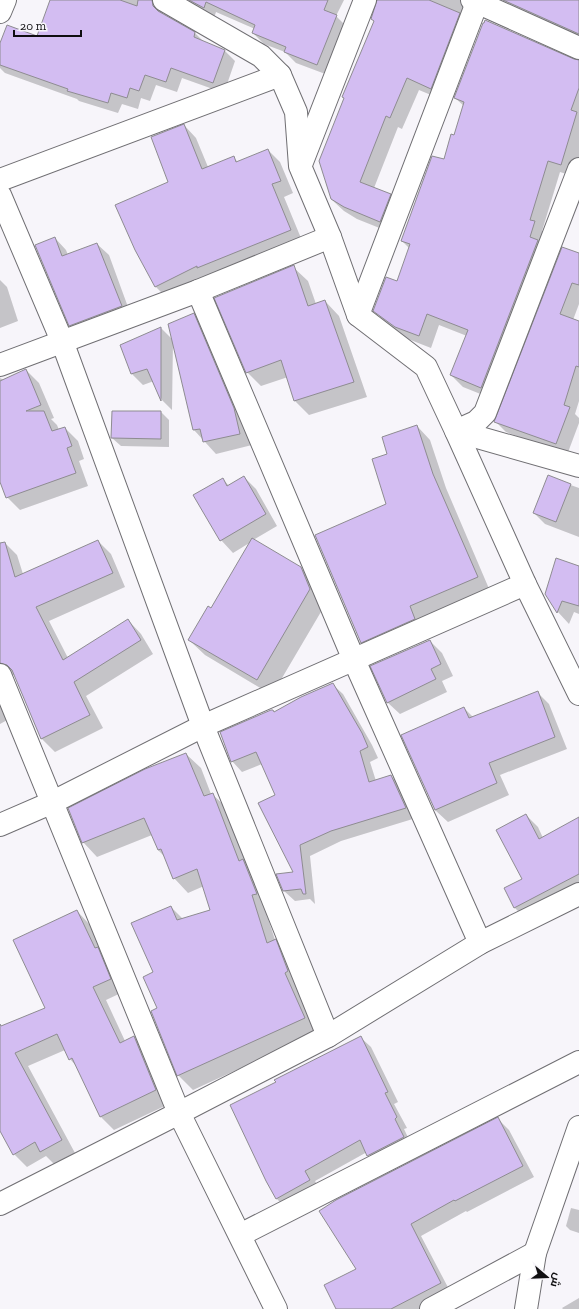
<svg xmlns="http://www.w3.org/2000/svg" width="579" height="1309" viewBox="0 0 579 1309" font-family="'Zilla Slab',Cairo,serif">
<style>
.shadow{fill:#0003}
.building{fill:#d3bdf2;stroke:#8e8c91}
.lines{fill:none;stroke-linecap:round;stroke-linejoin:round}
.minor-casing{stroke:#706f73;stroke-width:24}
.minor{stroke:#fff;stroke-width:22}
</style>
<rect width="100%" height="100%" fill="#f7f5fa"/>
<!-- shadow -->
<g class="shadow">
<path d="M 51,0 L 168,0 L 164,5 L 162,12 L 163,15 L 195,33 L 204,42 L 225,51 L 235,61 L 224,93 L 182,78 L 177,92 L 156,85 L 150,101 L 141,98 L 138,109 L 122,104 L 118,113 L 79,101 L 77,99 L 5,73 L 0,68 L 0,46 L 38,38 Z"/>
<path d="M 183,0 L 344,0 L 336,16 L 347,27 L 328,75 L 296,63 L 285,52 L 264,44 L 253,33 L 255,29 L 216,12 L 214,18 Z"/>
<path d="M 378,0 L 481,0 L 443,100 L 419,90 L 402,129 L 398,127 L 374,188 L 390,194 L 402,206 L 392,233 L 357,219 L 344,211 L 331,199 L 375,22 L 372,19 Z"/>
<path d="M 494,0 L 579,0 L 579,40 Z"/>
<path d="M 485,20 L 574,60 L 579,61 L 579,178 L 560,172 L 542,231 L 546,234 L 493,399 L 463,387 L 451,375 L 467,336 L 439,325 L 431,348 L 408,339 L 386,323 L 374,310 L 397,282 L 410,249 L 402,241 L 433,157 L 444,161 L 455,136 L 464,106 L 455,98 Z"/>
<path d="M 184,125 L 196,138 L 208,167 L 233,157 L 238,162 L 268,150 L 280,162 L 293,193 L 284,197 L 303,243 L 168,299 L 156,287 L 136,250 L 169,182 Z"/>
<path d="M 55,238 L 66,250 L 68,255 L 97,244 L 109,255 L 132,318 L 81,337 L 70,325 Z"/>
<path d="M 579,254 L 579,304 L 573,320 L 579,322 L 579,401 L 575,414 L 579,418 L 579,423 L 567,455 L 506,432 L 495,421 Z"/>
<path d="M 293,267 L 308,281 L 316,304 L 325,301 L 339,316 L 367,397 L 309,415 L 294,400 L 288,377 L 261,386 L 247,372 Z"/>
<path d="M 0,280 L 7,287 L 18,321 L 0,328 Z"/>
<path d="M 194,314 L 206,326 L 252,445 L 216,454 L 194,430 Z"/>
<path d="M 161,328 L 173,340 L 172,410 L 162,400 L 154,381 L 143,385 L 132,374 L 122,346 Z"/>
<path d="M 0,364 L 3,371 L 0,378 L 4,380 L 26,370 L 39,383 L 54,418 L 51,419 L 57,425 L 59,430 L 65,428 L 78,441 L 84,459 L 79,461 L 88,486 L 20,510 L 7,497 L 0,478 Z"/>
<path d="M 161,412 L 169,420 L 169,447 L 121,446 L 112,438 Z"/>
<path d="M 417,426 L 430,440 L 446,488 L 490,591 L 375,655 L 362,642 L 388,505 L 388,454 Z"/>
<path d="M 244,477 L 256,489 L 277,526 L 253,540 L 301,568 L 316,584 L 325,605 L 272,695 L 205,655 L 189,640 L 211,609 L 251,542 L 233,553 L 221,540 L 223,479 L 229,486 Z"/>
<path d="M 548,477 L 579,488 L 579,537 L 545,524 L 534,513 Z"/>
<path d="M 98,541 L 111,554 L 125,587 L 49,621 L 68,658 L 128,620 L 141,634 L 153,654 L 86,696 L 103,728 L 55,752 L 42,739 L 15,675 L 8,676 L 11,718 L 0,724 L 0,543 L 4,542 L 17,555 L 23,574 Z"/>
<path d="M 579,567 L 579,614 L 574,612 L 569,624 L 558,612 L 546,594 Z"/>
<path d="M 430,641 L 442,653 L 453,676 L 442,681 L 447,692 L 400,714 L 387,702 Z"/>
<path d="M 332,684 L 343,694 L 372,745 L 378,758 L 370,762 L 376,781 L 391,776 L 402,787 L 416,818 L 341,841 L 310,856 L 315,904 L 310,899 L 295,901 L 284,891 L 294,873 L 276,795 L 262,764 L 242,772 L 232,761 L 275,713 Z"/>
<path d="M 537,692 L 549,704 L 567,749 L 500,775 L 509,795 L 448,822 L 435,810 L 403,736 L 464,708 L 473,717 Z"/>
<path d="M 186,754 L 201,768 L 211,794 L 212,794 L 227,808 L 265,909 L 275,940 L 290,955 L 319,1032 L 193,1090 L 178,1075 L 159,1008 L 154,973 L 171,907 L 183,919 L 211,910 L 204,886 L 188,893 L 174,878 L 165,857 L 158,850 L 152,835 L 97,857 L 83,842 Z"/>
<path d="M 526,815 L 538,827 L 543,838 L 579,818 L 579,892 L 527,920 L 515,908 L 505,889 L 523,880 Z"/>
<path d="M 77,911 L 90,925 L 123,992 L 106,1000 L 125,1041 L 134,1037 L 147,1050 L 169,1104 L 114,1130 L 101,1117 L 77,1067 L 70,1059 L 65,1050 L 28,1066 L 75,1153 L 54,1164 L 46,1156 L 27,1167 L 14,1154 L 0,1129 L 0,1028 L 46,1008 Z"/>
<path d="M 360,1037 L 371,1047 L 398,1102 L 394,1104 L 407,1128 L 404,1129 L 413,1148 L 378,1166 L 367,1152 L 315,1181 L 320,1190 L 287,1209 L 277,1199 L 267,1181 L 277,1083 Z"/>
<path d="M 498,1119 L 509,1130 L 534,1177 L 467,1212 L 466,1211 L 421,1236 L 452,1295 L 424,1309 L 337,1309 L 357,1269 Z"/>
<path d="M 571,1208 L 579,1210 L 579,1233 L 570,1230 L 566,1226 Z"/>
<path d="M 579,1298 L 579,1309 L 563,1309 L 562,1308 Z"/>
</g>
<!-- building -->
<g class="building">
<path d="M 50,0 L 120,0 L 137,6 L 138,0 L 152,0 L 153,6 L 158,11 L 195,32 L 194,37 L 225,50 L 213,83 L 171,68 L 166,82 L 145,75 L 139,91 L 130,88 L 127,98 L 111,93 L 108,103 L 67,91 L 68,89 L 0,65 L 0,43 L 7,25 L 37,36 Z"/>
<path d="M 189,0 L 328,0 L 324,10 L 337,15 L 317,65 L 284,52 L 286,47 L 252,33 L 255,25 L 206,2 L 204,8 Z"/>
<path d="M 377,0 L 429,0 L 460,13 L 431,89 L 407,78 L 390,118 L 386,116 L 360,182 L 391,194 L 380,222 L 344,207 L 331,199 L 319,161 L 344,98 L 342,97 L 374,21 L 371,19 Z"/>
<path d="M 503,0 L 579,0 L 579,34 Z"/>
<path d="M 485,20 L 574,59 L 579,60 L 579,88 L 571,110 L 577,112 L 561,165 L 548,161 L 530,220 L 535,221 L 530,237 L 538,240 L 481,388 L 450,375 L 468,330 L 427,314 L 419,336 L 395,327 L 373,311 L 386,277 L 397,281 L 410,244 L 401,241 L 432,156 L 444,159 L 451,134 L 454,135 L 464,102 L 454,98 L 483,23 L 484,23 Z"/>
<path d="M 184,124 L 202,169 L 234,156 L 236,162 L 268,149 L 281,181 L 272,184 L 291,230 L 197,268 L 197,266 L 155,287 L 135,250 L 115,205 L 168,182 L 151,137 Z"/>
<path d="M 55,237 L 62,256 L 97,243 L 122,306 L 69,326 L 35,245 Z"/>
<path d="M 562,247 L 579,253 L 579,285 L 572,283 L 560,314 L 579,321 L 579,367 L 576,366 L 564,405 L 570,407 L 556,444 L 494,422 Z"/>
<path d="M 294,265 L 308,306 L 325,300 L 354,382 L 294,401 L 281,360 L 246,373 L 214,298 Z"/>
<path d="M 194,313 L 234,408 L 240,434 L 203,442 L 200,429 L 193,430 L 168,324 Z"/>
<path d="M 161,327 L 161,401 L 147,369 L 131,374 L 120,345 Z"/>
<path d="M 26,369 L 41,405 L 26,411 L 44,411 L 52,431 L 65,427 L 72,446 L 67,448 L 76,473 L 6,498 L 0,482 L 0,381 Z"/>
<path d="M 112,411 L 161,411 L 161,439 L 111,438 Z"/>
<path d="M 417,425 L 433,474 L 478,577 L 410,606 L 415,619 L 361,643 L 315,535 L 386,504 L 372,459 L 387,454 L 382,437 Z"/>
<path d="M 548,475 L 571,484 L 556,522 L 533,513 Z"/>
<path d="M 244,476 L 266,514 L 220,541 L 193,495 L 223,478 L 227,486 Z"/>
<path d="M 252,538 L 301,567 L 310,589 L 257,680 L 188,640 L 208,606 L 211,608 Z"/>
<path d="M 98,540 L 113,573 L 36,607 L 63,660 L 128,619 L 141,640 L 74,682 L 90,715 L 41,739 L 12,670 L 7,665 L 0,663 L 0,543 L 5,542 L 15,577 Z"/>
<path d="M 556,558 L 579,566 L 579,606 L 562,601 L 557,613 L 545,594 Z"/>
<path d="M 430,640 L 441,664 L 431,669 L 436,679 L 387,703 L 370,666 Z"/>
<path d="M 333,683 L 362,733 L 368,747 L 360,751 L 369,782 L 391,775 L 406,808 L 331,831 L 300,845 L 306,894 L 303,894 L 301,889 L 283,891 L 276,874 L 293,872 L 258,803 L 275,795 L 256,752 L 231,762 L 220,732 L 271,710 L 273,710 L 274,712 L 301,697 Z"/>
<path d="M 538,691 L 555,737 L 489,763 L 497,783 L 435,810 L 401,735 L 464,707 L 469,718 Z"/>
<path d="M 186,753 L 204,796 L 213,793 L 239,861 L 243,859 L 257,894 L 252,895 L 267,943 L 276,939 L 288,971 L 285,973 L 305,1018 L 177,1076 L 151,1011 L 157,1008 L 143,977 L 153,972 L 131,923 L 171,906 L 177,920 L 210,910 L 197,869 L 173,879 L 161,849 L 158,850 L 144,818 L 82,843 L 68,808 L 145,769 Z"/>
<path d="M 526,814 L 539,839 L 579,817 L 579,874 L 514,908 L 504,888 L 522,879 L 496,830 Z"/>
<path d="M 77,910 L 95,948 L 98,947 L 111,979 L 93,987 L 120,1043 L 134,1036 L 156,1090 L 100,1117 L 72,1058 L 69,1060 L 57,1034 L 15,1053 L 62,1140 L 40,1152 L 35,1142 L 13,1155 L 0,1131 L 0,1024 L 1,1026 L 45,1008 L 13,940 Z"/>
<path d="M 361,1036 L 388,1092 L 385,1093 L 397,1117 L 395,1119 L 404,1137 L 367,1156 L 360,1140 L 305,1171 L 310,1180 L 276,1199 L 266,1181 L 230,1105 L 276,1082 L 274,1080 Z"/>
<path d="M 498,1117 L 523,1166 L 455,1201 L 454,1200 L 411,1224 L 441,1283 L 391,1309 L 336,1309 L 324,1285 L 356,1269 L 319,1211 L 336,1200 Z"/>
</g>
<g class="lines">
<!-- minor casing -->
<g class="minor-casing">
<g id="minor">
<path d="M 164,0 L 261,56 L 280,75 L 296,112 L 300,166 L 330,237 L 358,315 L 426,367 L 456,431 L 579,466"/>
<path d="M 472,0 L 579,48"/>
<path d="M 0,12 L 5,0"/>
<path d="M 302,162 L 365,0"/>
<path d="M 579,169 L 485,413 L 476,422 L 456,431 L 525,584 L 579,694"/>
<path d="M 0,180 L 280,75"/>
<path d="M 0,195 L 62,341 L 203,726 L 328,1036"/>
<path d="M 198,291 L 354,660 L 480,943"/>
<path d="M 358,315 L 478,0"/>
<path d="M 0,365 L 198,291 L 330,237"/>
<path d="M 0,675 L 179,1113 L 276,1309"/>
<path d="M 0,825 L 53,802 L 203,726 L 525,584"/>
<path d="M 0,1204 L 179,1113 L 328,1036 L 480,943 L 579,894"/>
<path d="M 240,1235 L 579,1062"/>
<path d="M 431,1309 L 535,1253"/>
<path d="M 526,1309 L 535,1253 L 579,1127"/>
</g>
</g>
<!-- minor -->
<use href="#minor" class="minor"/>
</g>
<!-- north arrow -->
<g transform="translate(547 1277) rotate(109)" stroke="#f7f5fa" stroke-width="3" paint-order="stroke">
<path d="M0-3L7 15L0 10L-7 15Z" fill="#0f0e10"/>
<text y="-6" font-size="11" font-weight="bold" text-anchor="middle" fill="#0f0e10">ش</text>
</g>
<!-- scale -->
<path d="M14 30v6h67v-6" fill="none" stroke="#0f0e10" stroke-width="2"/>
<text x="20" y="30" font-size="12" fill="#0f0e10" stroke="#f7f5fa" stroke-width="3" paint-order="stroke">20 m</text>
</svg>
